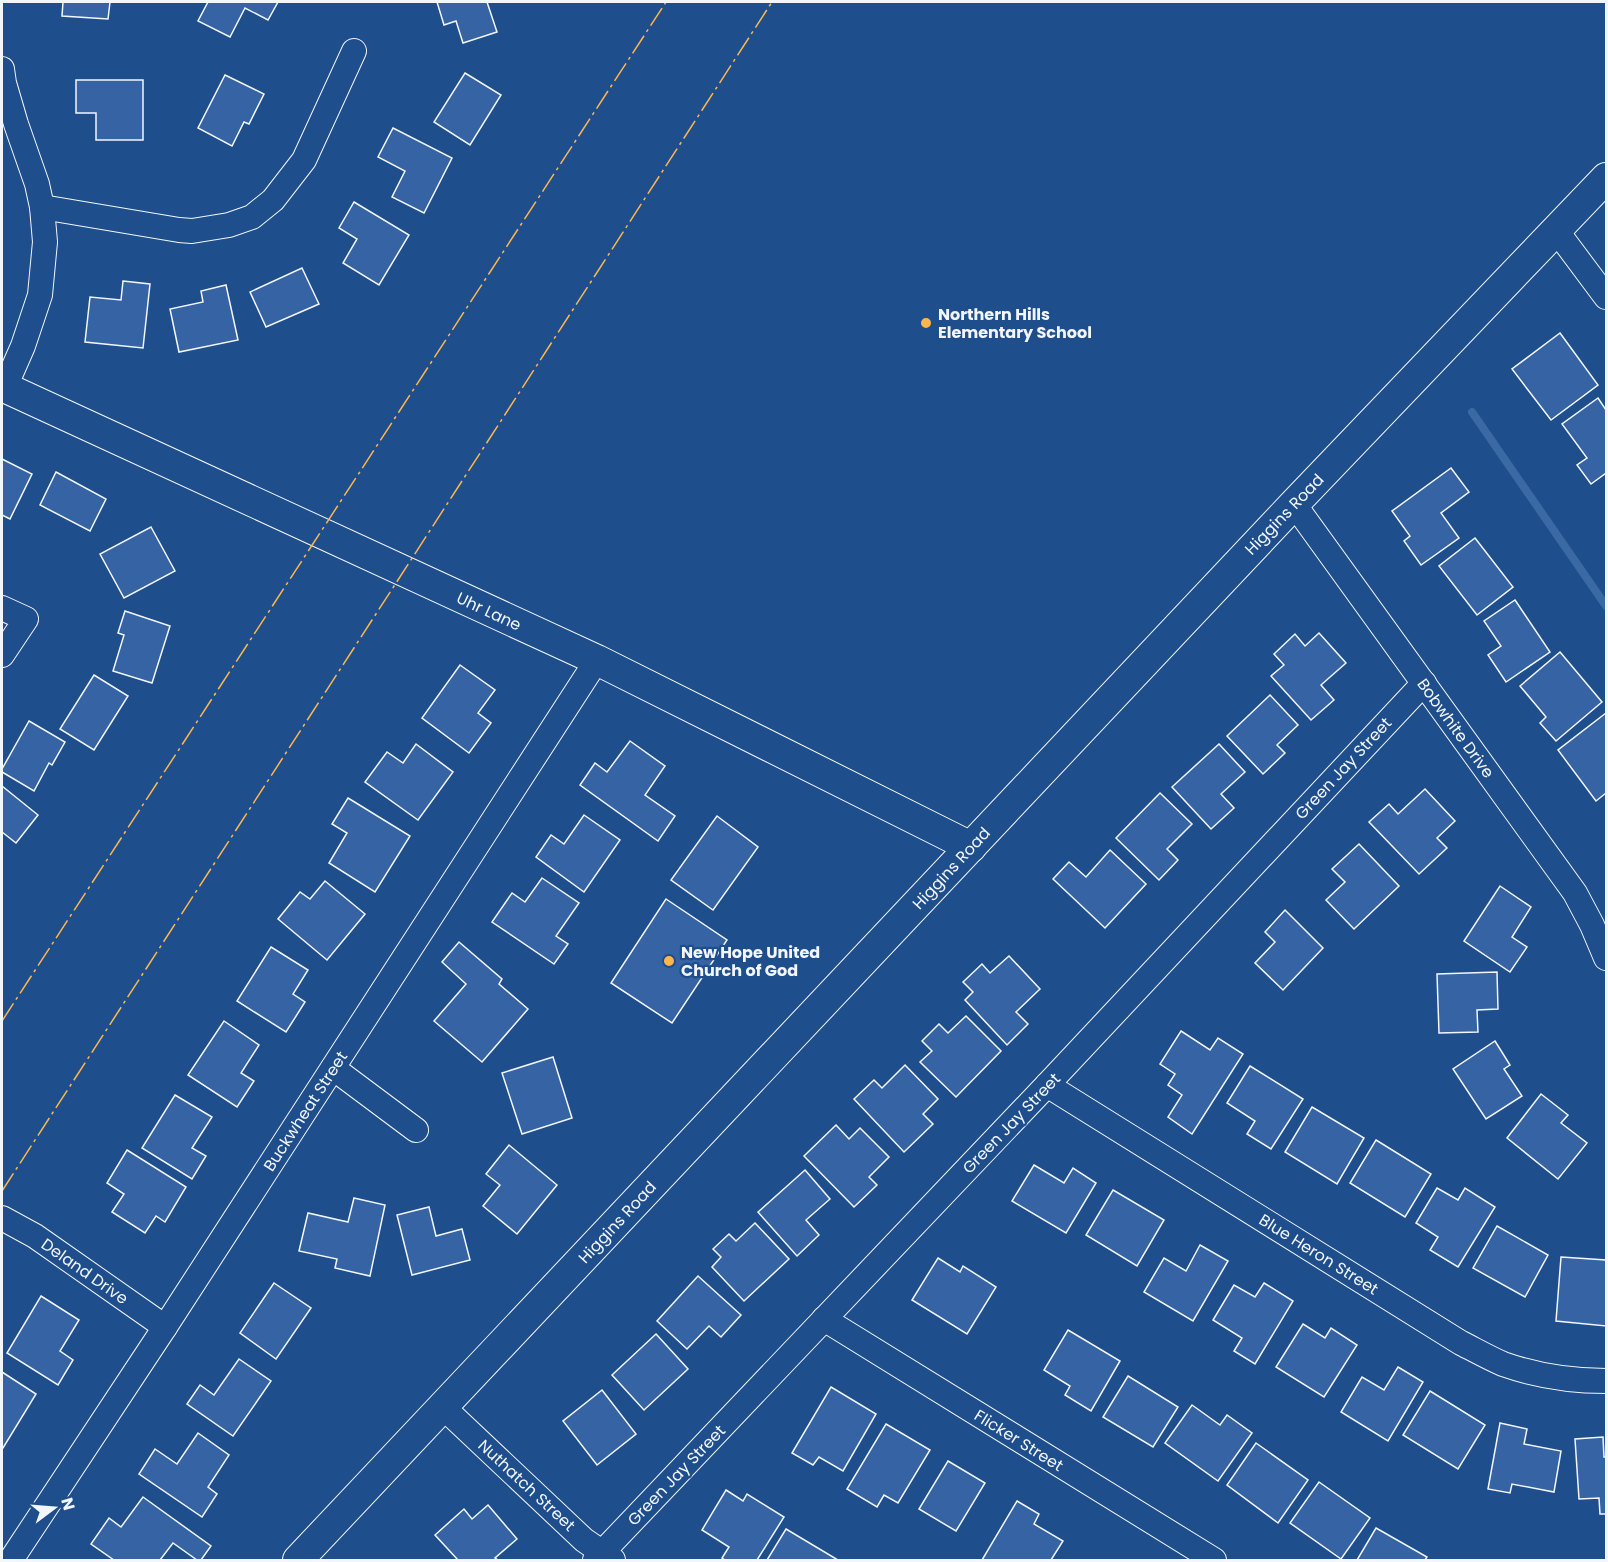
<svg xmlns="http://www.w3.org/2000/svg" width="1608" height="1562" viewBox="0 0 1608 1562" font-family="Poppins,sans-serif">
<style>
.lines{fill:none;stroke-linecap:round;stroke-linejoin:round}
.stream{stroke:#3b69a3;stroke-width:8}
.building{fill:#3563a3;stroke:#f2f6ff;stroke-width:1.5}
.minor-casing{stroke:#f2f6ff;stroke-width:26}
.tertiary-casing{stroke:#f2f6ff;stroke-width:32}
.minor{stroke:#1f4e8c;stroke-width:24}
.tertiary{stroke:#1f4e8c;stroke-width:30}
.power{stroke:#ffb74d;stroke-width:1.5;stroke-dasharray:21 4.5 3 4.5;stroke-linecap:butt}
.poi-dot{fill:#ffb74d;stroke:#1f4e8c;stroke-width:2}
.labels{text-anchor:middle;stroke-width:4.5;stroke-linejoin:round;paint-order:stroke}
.poi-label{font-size:16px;font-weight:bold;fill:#f2f6ff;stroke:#1f4e8c;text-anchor:start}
.street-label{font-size:16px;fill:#f2f6ff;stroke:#1f4e8c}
</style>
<rect width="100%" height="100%" fill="#1f4e8c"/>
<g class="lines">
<!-- stream -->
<path class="stream" d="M 1472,412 L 1606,606"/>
</g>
<!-- building -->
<g class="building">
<path d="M 63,2 L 110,2 L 108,19 L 62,16 Z"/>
<path d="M 208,2 L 278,2 L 268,20 L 245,8 L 230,37 L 198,21 Z"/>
<path d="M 437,2 L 487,2 L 497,32 L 463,43 L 456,21 L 444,25 Z"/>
<path d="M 465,73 L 501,95 L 470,145 L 434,122 Z"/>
<path d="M 225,75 L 264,94 L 249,124 L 244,122 L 232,146 L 198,128 Z"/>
<path d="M 76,80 L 143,80 L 143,140 L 96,140 L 96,113 L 76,113 Z"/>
<path d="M 393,128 L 452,158 L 424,213 L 392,197 L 405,171 L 378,157 Z"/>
<path d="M 354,202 L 409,235 L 379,285 L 343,263 L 357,239 L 339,228 Z"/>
<path d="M 302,268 L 319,304 L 266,327 L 250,292 Z"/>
<path d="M 123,281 L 150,284 L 143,348 L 85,342 L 90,297 L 121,300 Z"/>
<path d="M 226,285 L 238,340 L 179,352 L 170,309 L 203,302 L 201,291 Z"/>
<path d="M 1560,333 L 1598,385 L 1551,420 L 1512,369 Z"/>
<path d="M 1598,398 L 1606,410 L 1606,473 L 1591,484 L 1577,465 L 1587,458 L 1562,424 Z"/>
<path d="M 2,459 L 32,474 L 10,519 L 2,515 Z"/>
<path d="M 1451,468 L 1469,492 L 1441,513 L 1459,538 L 1421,565 L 1404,541 L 1410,536 L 1392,511 Z"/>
<path d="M 56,472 L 106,499 L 90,531 L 40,505 Z"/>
<path d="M 151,527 L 175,571 L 124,598 L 100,554 Z"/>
<path d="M 1475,538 L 1513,587 L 1477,615 L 1439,566 Z"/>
<path d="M 1515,600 L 1550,652 L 1506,682 L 1488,655 L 1501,646 L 1484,621 Z"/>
<path d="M 125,611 L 170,626 L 152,683 L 113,671 L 124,635 L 118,633 Z"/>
<path d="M 1319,633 L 1346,663 L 1321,685 L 1334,700 L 1311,720 L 1271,676 L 1284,665 L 1274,654 L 1295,634 L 1305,646 Z"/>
<path d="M 1560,652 L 1602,702 L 1556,741 L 1540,723 L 1546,717 L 1520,686 Z"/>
<path d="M 460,665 L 495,690 L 478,713 L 491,723 L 469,753 L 422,718 Z"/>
<path d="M 94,675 L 128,696 L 94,750 L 60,729 Z"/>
<path d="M 1270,695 L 1298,725 L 1277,745 L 1285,753 L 1263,774 L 1227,736 Z"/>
<path d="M 1606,713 L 1606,793 L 1596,801 L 1558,750 Z"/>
<path d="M 29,721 L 65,742 L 52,765 L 49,763 L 34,791 L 2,772 L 2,769 Z"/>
<path d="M 630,741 L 665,766 L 645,795 L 675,816 L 658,841 L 580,785 L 595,763 L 607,772 Z"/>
<path d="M 416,744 L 453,772 L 418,820 L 365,782 L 387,752 L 403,763 Z"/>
<path d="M 1219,744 L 1245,772 L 1221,794 L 1234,808 L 1211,829 L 1172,787 Z"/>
<path d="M 2,786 L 38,815 L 16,843 L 2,832 Z"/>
<path d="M 1425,789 L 1455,821 L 1437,838 L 1447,848 L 1419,874 L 1369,822 L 1389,804 L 1398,814 Z"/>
<path d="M 1160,793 L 1192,824 L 1167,849 L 1178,860 L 1159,880 L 1116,838 Z"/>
<path d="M 348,798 L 410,836 L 375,892 L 329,863 L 347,833 L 332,824 Z"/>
<path d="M 584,815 L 620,840 L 584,892 L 536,857 L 551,835 L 564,844 Z"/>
<path d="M 717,816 L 758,847 L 713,910 L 671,880 Z"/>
<path d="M 1359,844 L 1399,886 L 1354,929 L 1326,900 L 1345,882 L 1332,869 Z"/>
<path d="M 1110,850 L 1146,884 L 1105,928 L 1053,879 L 1069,862 L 1086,877 Z"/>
<path d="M 542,878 L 579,903 L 556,936 L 568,944 L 554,964 L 492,922 L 512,893 L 525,902 Z"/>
<path d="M 325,881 L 365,914 L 327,960 L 278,919 L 300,892 L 310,899 Z"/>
<path d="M 1500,886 L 1531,907 L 1512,937 L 1527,947 L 1510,972 L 1464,941 Z"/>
<path d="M 666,899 L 727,940 L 672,1023 L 611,983 Z"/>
<path d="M 1285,910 L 1323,948 L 1283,990 L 1255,963 L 1275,942 L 1265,932 Z"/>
<path d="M 459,942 L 502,979 L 499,984 L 528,1009 L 482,1062 L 434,1021 L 466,984 L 442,962 Z"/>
<path d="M 271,947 L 308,970 L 293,994 L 305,1002 L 286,1032 L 237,1001 Z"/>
<path d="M 1009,956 L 1040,989 L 1016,1012 L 1028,1024 L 1007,1045 L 965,1000 L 973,992 L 963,982 L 982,964 L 990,973 Z"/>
<path d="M 1497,972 L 1498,1009 L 1477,1010 L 1478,1032 L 1439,1033 L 1437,974 Z"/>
<path d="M 966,1016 L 1001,1051 L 956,1097 L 920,1062 L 932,1051 L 922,1041 L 939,1024 L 948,1033 Z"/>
<path d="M 224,1021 L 259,1045 L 241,1073 L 254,1081 L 237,1107 L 188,1075 Z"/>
<path d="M 1181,1031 L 1210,1050 L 1218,1038 L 1243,1054 L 1192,1134 L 1168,1117 L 1182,1095 L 1168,1085 L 1175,1074 L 1160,1064 Z"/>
<path d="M 1495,1041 L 1510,1065 L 1504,1069 L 1522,1096 L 1486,1119 L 1453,1069 Z"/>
<path d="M 553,1057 L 572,1118 L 522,1134 L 502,1073 Z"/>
<path d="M 905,1065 L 938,1099 L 923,1114 L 933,1124 L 904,1152 L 854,1099 L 874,1080 L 882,1088 Z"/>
<path d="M 1250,1066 L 1303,1099 L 1271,1149 L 1247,1134 L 1255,1121 L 1227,1103 Z"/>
<path d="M 1541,1094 L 1568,1115 L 1561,1123 L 1587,1143 L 1558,1179 L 1507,1138 Z"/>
<path d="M 175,1095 L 212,1117 L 192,1148 L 206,1156 L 192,1179 L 142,1148 Z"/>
<path d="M 1312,1107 L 1364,1138 L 1337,1184 L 1285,1152 Z"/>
<path d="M 836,1125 L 849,1139 L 860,1128 L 889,1157 L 869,1177 L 877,1185 L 854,1207 L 804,1156 Z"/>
<path d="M 1376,1140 L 1431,1174 L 1405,1217 L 1350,1183 Z"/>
<path d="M 509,1145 L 557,1185 L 517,1234 L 483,1206 L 500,1185 L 486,1174 Z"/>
<path d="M 127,1150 L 186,1187 L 165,1222 L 156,1216 L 145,1233 L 112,1212 L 124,1194 L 107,1183 Z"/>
<path d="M 1034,1165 L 1064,1183 L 1073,1168 L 1096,1183 L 1066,1233 L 1012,1201 Z"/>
<path d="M 805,1170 L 830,1199 L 806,1220 L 819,1235 L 797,1256 L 758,1212 Z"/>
<path d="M 1437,1188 L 1458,1200 L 1465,1188 L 1495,1207 L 1458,1267 L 1430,1250 L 1438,1237 L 1416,1223 Z"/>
<path d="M 1113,1190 L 1164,1220 L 1137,1266 L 1086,1235 Z"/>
<path d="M 354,1198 L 385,1205 L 370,1276 L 335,1268 L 337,1259 L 299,1251 L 308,1213 L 348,1222 Z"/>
<path d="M 429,1207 L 436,1236 L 462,1229 L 470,1260 L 412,1275 L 397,1215 Z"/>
<path d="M 755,1223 L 789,1259 L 744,1301 L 712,1267 L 721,1257 L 713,1249 L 729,1234 L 736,1241 Z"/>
<path d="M 1497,1226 L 1548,1255 L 1525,1297 L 1473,1268 Z"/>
<path d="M 1200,1245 L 1228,1261 L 1193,1321 L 1144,1292 L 1164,1258 L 1186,1271 Z"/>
<path d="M 1561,1257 L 1606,1260 L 1606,1326 L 1556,1321 Z"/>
<path d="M 938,1258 L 960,1272 L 963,1266 L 996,1287 L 967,1334 L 912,1300 Z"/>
<path d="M 698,1276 L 741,1315 L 721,1337 L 709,1326 L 687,1349 L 657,1321 Z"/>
<path d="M 274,1283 L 311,1308 L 276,1359 L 240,1333 Z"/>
<path d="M 1264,1283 L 1293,1301 L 1255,1364 L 1234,1351 L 1242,1338 L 1213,1320 L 1234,1285 L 1255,1297 Z"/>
<path d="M 41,1296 L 79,1320 L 60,1351 L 73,1360 L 58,1385 L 7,1353 Z"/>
<path d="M 1303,1324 L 1325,1338 L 1331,1328 L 1357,1345 L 1324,1397 L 1276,1367 Z"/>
<path d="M 1068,1330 L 1120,1361 L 1091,1411 L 1065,1395 L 1070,1386 L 1044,1370 Z"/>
<path d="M 656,1334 L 688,1369 L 644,1410 L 612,1375 Z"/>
<path d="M 239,1359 L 271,1381 L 233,1436 L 187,1404 L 200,1385 L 214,1395 Z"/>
<path d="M 1398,1367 L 1423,1382 L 1388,1441 L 1341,1412 L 1362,1377 L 1384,1390 Z"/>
<path d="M 2,1372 L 36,1394 L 3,1448 L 2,1448 Z"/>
<path d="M 1128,1376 L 1178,1407 L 1153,1447 L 1103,1417 Z"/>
<path d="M 831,1387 L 876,1414 L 843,1471 L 819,1457 L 813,1465 L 792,1453 Z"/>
<path d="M 602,1390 L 636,1434 L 597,1465 L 563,1421 Z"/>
<path d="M 1430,1391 L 1485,1425 L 1458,1469 L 1403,1435 Z"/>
<path d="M 1192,1405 L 1220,1425 L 1227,1415 L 1252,1433 L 1218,1481 L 1165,1443 Z"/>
<path d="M 1500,1423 L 1527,1429 L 1524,1444 L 1561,1451 L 1554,1492 L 1512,1484 L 1510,1493 L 1488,1489 Z"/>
<path d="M 886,1424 L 930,1450 L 898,1503 L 884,1495 L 877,1507 L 847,1489 Z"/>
<path d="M 198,1433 L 229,1455 L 208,1487 L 217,1494 L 202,1517 L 139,1474 L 155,1449 L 177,1464 Z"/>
<path d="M 1603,1437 L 1604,1457 L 1606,1457 L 1606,1514 L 1600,1514 L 1599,1498 L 1579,1499 L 1575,1439 Z"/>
<path d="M 1256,1443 L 1308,1480 L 1278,1523 L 1227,1485 Z"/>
<path d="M 948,1461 L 985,1483 L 956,1531 L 919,1509 Z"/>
<path d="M 1319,1482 L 1370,1518 L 1341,1559 L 1290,1523 Z"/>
<path d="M 726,1490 L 743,1501 L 747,1494 L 784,1517 L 757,1560 L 725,1560 L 722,1558 L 729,1547 L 702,1530 Z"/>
<path d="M 143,1497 L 211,1546 L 201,1560 L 197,1560 L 173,1543 L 160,1560 L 114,1560 L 91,1544 L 109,1518 L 121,1527 Z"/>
<path d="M 1017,1501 L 1039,1514 L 1034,1524 L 1063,1541 L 1051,1560 L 982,1560 Z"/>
<path d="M 488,1505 L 517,1539 L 495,1558 L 498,1560 L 458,1560 L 435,1535 L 464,1509 L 472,1519 Z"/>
<path d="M 1376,1528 L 1427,1557 L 1425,1560 L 1357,1560 Z"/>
<path d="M 786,1529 L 838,1560 L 767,1560 Z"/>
</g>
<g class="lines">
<!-- minor casing -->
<g class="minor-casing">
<g id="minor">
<path d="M 2,69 L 4,83 L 16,124 L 37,184 L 42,207 L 45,242 L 40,295 L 23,346 L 5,387"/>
<path d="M 42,207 L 179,230 L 192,231 L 229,225 L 252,217 L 273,200 L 304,160 L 354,51"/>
<path d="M 1556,230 L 1606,297"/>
<path d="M 1294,504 L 1575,893 L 1592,925 L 1606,958"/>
<path d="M 2,608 L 26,619 L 2,655"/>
<path d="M 333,1068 L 416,1130"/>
<path d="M 1047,1085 L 1461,1343 C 1475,1350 1489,1358 1503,1364 C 1537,1376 1571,1381 1606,1381"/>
<path d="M 2,1218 L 35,1236 L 165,1327"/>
<path d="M 824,1319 L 1214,1560"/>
<path d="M 443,1407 L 584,1540 L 613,1560"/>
<path d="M 11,1560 L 165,1327 L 597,660"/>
<path d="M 595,1560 L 1047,1085 L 1424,683"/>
</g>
</g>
<!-- tertiary casing -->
<g class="tertiary-casing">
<g id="tertiary">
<path d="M 2,386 L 597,660 L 971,847"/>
<path d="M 298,1560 L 1294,504 L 1606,178"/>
</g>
</g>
<!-- minor -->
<use href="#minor" class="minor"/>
<!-- tertiary -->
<use href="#tertiary" class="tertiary"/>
<!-- power -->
<g class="power">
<path d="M 2,1021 L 666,2"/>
<path d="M 2,1191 L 341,668 L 772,2"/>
</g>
</g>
<!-- markers -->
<g class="poi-dot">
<circle cx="926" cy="323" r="6"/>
<circle cx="669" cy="961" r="6"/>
</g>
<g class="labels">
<!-- poi labels -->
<g class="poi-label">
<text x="938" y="320">Northern Hills<tspan x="938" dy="18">Elementary School</tspan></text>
<text x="681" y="958">New Hope United<tspan x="681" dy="18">Church of God</tspan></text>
</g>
<!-- street labels -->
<g class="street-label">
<text transform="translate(1284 514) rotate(-46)" y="6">Higgins Road</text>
<text transform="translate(489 611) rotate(25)" y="6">Uhr Lane</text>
<text transform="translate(1456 728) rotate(54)" y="6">Bobwhite Drive</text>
<text transform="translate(1343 768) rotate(-47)" y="6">Green Jay Street</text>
<text transform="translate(951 868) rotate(-47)" y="6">Higgins Road</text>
<text transform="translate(305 1111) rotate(-57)" y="6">Buckwheat Street</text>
<text transform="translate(1011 1123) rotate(-46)" y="6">Green Jay Street</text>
<text transform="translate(617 1222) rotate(-47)" y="6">Higgins Road</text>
<text transform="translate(1319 1254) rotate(32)" y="6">Blue Heron Street</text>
<text transform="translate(85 1271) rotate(35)" y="6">Deland Drive</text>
<text transform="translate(1019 1440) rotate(32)" y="6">Flicker Street</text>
<text transform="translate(676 1475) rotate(-46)" y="6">Green Jay Street</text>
<text transform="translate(527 1485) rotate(43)" y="6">Nuthatch Street</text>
</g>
</g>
<!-- border -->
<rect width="1608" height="1562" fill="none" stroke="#f2f6ff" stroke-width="6"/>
<!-- north arrow -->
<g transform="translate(54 1508) rotate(74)" stroke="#1f4e8c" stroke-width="4.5" paint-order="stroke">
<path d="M0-4.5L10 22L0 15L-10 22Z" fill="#f2f6ff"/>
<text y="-9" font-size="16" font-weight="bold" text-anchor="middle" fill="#f2f6ff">N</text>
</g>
</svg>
